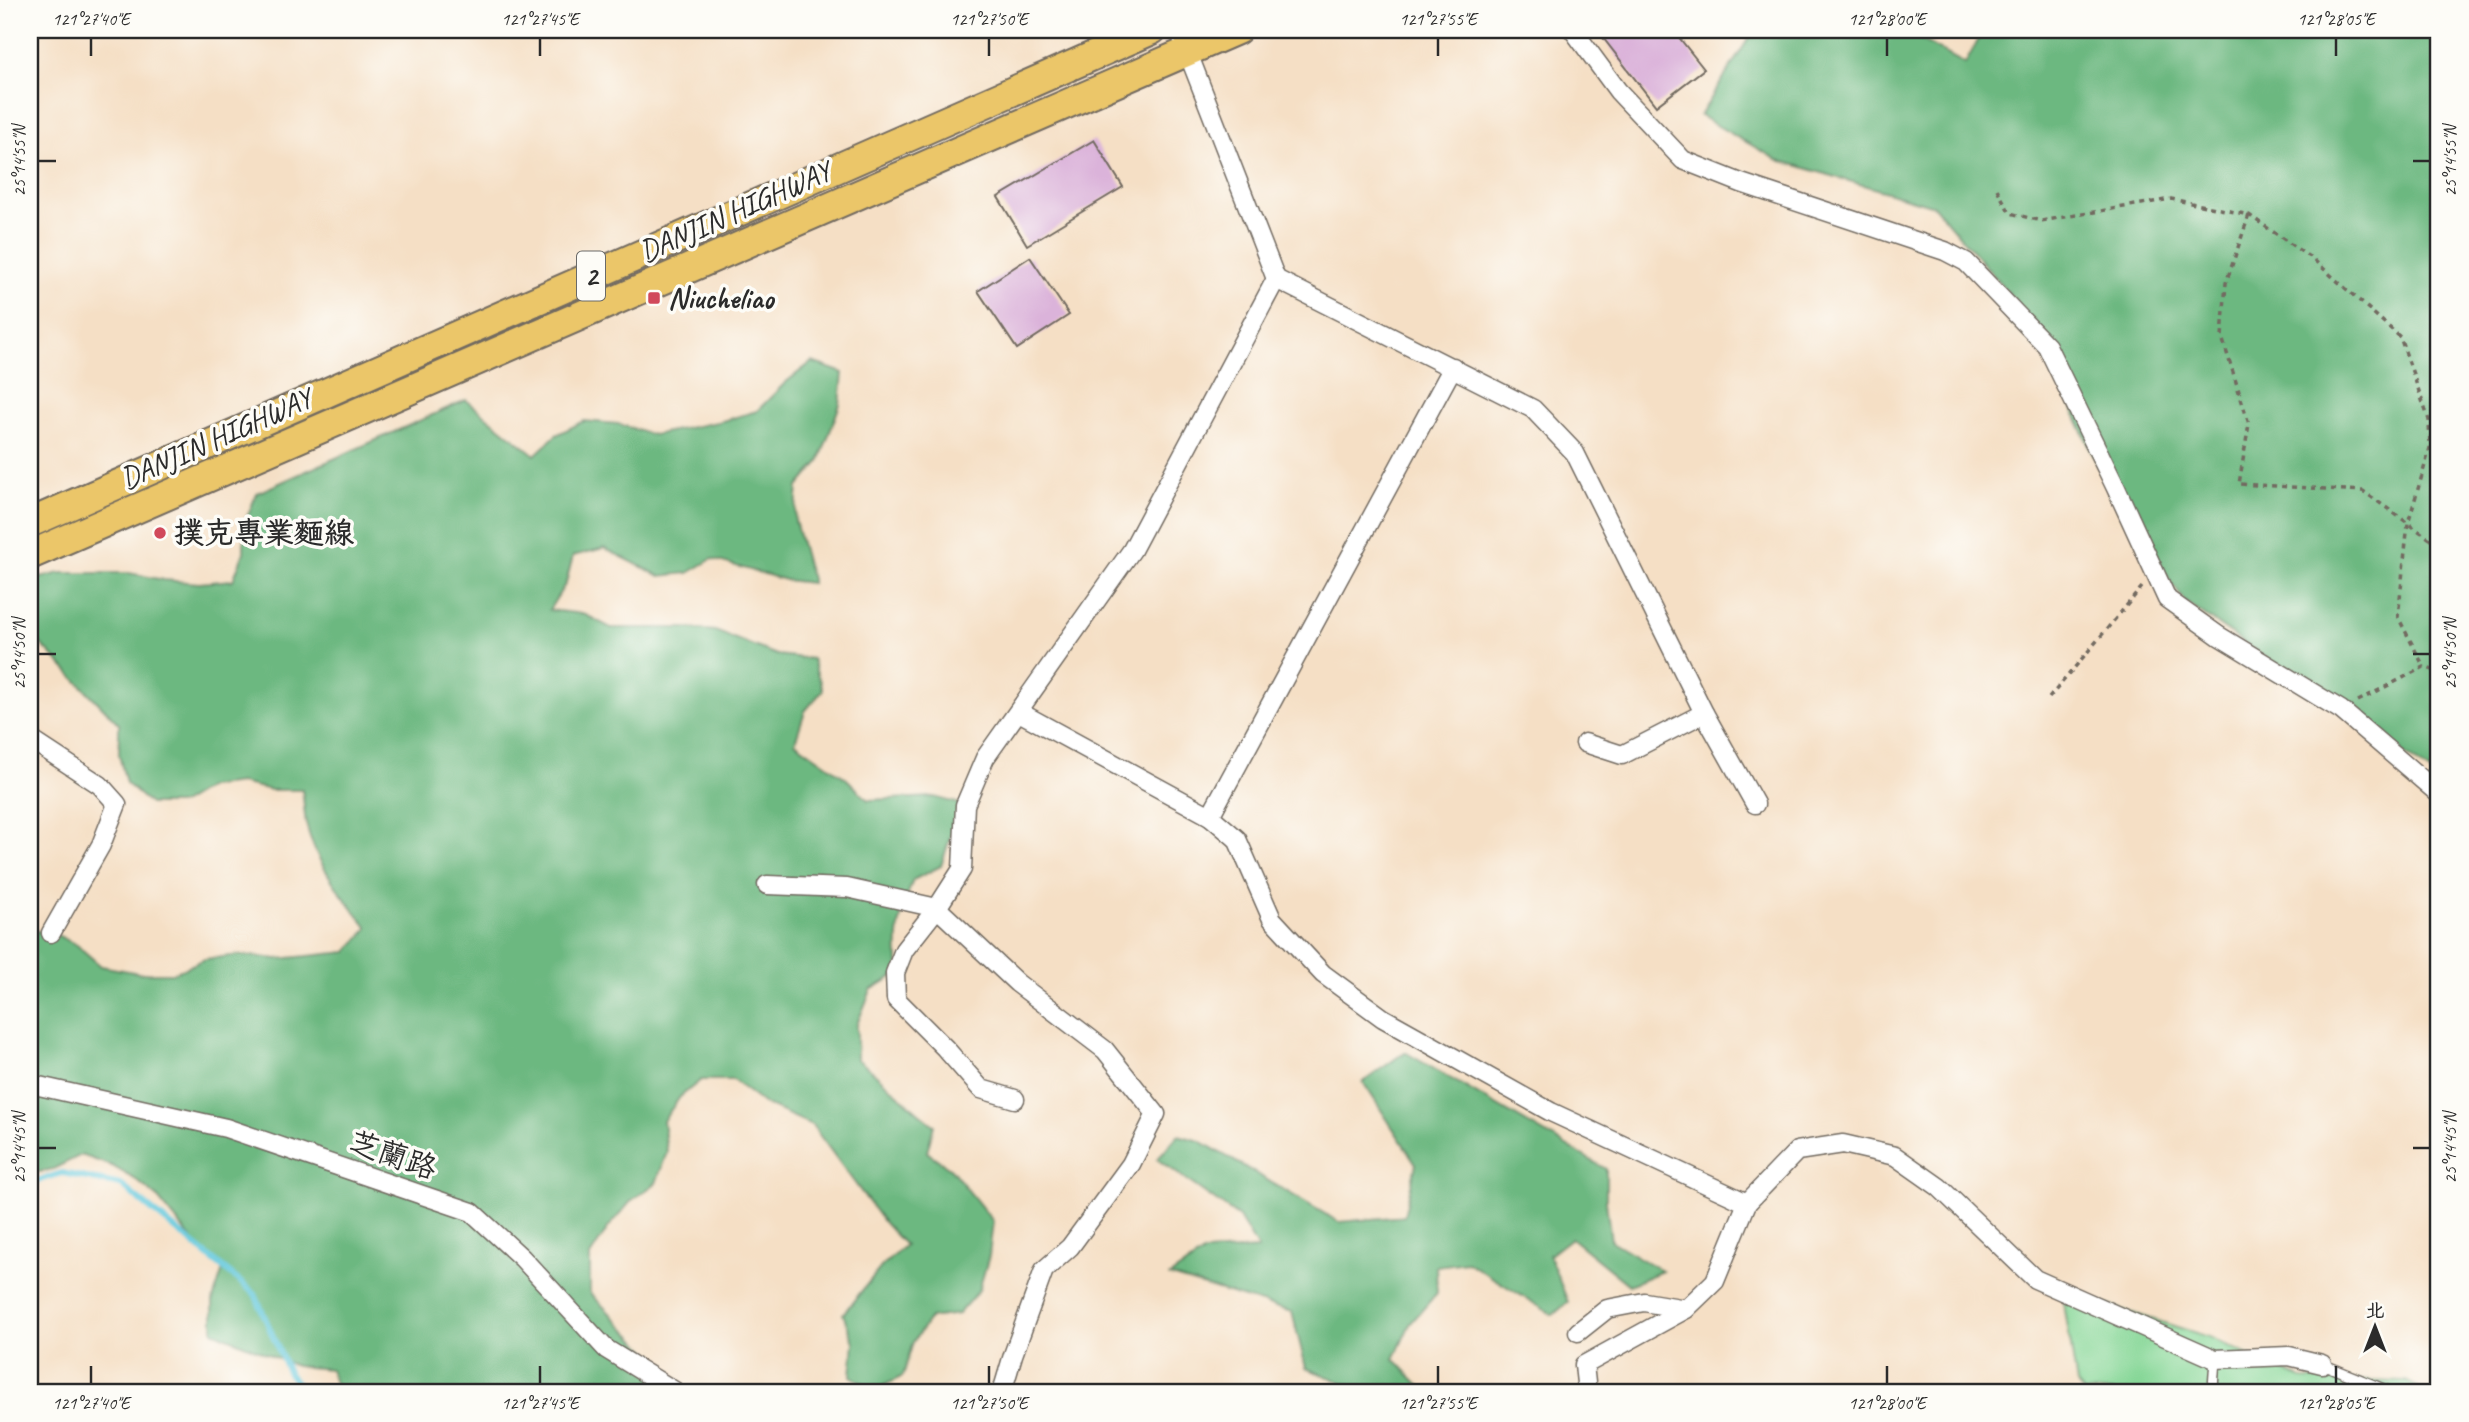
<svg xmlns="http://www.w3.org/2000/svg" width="2469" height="1422" viewBox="0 0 2469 1422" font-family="Caveat,'LXGW WenKai TC',sans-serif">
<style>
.green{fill:#86d797;stroke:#588161;stroke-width:2}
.forest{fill:#6cb880;stroke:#4c7256;stroke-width:2}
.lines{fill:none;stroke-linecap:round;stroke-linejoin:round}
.stream{stroke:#60c7dc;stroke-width:6}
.building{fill:#dbb3da}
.service-casing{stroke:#726a61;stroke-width:12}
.minor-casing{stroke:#726a61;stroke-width:21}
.primary-casing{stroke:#726a61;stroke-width:32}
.path{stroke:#726a61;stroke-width:3.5;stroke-dasharray:5 5;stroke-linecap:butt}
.service{stroke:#fff;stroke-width:9}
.minor{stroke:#fff;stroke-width:18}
.primary{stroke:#ebc669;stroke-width:28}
.ticks{fill:none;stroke:#2b2b2b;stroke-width:2.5}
.poi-dot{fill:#d1495b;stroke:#fdfcf7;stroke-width:2.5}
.labels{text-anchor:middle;stroke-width:7;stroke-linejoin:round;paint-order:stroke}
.shield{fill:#fdfcf7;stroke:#6a6a68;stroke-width:2}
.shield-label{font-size:28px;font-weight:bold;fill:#2b2b2b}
.street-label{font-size:30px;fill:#2b2b2b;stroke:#fdfcf7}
.poi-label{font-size:30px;font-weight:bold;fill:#2b2b2b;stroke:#fdfcf7;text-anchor:start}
.neatline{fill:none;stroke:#2b2b2b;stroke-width:2.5}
.ticks-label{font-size:18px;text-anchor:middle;fill:#2b2b2b}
</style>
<rect width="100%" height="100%" fill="#fdfcf7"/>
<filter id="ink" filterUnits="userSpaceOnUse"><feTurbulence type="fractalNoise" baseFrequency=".0143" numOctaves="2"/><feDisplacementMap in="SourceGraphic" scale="14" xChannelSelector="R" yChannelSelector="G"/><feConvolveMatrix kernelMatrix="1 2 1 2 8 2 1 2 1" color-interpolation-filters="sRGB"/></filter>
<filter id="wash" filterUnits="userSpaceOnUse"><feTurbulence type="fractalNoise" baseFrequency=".00686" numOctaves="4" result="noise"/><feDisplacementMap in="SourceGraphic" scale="28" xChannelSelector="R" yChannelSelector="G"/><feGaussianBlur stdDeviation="1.57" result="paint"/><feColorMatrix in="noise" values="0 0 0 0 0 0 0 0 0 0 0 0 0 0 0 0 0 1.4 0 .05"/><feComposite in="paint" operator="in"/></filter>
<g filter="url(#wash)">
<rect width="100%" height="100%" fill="#f5dfc5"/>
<!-- green -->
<path class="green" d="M 2062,1291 L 2209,1337 L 2302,1379 L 2406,1382 L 2425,1392 L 2084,1392 L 2077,1384 Z"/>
<!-- forest -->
<g class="forest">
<path d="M 1754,30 L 1903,30 L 1965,64 L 1984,30 L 2439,30 L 2439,778 L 2185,602 L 2111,495 L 2035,324 L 1934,206 L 1778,160 L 1700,116 Z"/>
<path d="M 812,362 L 843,373 L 840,404 L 819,462 L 798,487 L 795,521 L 812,583 L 785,580 L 712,559 L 688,573 L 660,576 L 604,548 L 573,556 L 566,583 L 549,610 L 584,614 L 611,628 L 684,628 L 715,631 L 777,655 L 812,659 L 823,690 L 805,711 L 795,742 L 847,779 L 868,800 L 934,797 L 972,807 L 951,835 L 941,866 L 913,880 C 899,917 895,933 899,973 L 871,990 L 857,1024 L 857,1059 C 884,1079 906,1104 934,1125 L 927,1152 L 951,1169 L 993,1221 L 989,1256 L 979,1290 L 958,1314 L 930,1318 L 913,1342 L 903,1376 L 875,1390 L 851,1376 L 854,1342 L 843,1314 L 882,1266 L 905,1245 L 885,1224 L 812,1125 L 764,1104 L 733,1080 L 701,1080 L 680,1097 L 663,1121 L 667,1152 L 656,1183 L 632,1200 L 608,1228 L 590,1256 L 590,1293 L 688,1392 L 338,1392 L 330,1369 L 296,1366 L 213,1331 L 213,1300 L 223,1269 L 202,1252 L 157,1197 L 136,1180 L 112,1166 L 81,1155 L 53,1169 L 30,1174 L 30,931 L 49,931 L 77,945 L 101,966 L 139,973 L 174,973 L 205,959 L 240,955 L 278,959 L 347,952 L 368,928 C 344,898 314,862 306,823 C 304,812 304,801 302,790 L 271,790 L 240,783 L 209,787 L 181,804 L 150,804 L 126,783 L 119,755 L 119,724 L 35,638 C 28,622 26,597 32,580 L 60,573 L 129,573 L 164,580 L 199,583 L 233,580 L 244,552 L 244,524 L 257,493 L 466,400 L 535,455 L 556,435 L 584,421 L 618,424 L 653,435 L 722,421 L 757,411 L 785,383 Z"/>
<path d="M 1405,1052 L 1606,1169 L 1606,1202 L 1611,1241 L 1662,1271 L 1629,1285 L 1571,1238 L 1549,1255 L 1568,1302 L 1553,1315 L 1467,1262 L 1436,1266 L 1437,1293 L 1410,1324 L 1394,1359 L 1426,1392 L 1366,1392 L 1306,1368 L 1292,1312 L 1170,1276 L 1205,1252 L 1258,1249 L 1239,1217 L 1157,1159 L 1178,1135 L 1200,1141 L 1339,1222 L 1404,1216 L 1416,1164 L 1363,1082 Z"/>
</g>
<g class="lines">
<!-- stream -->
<path class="stream" d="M 30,1183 L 62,1173 L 121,1185 L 255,1294 L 288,1372 L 304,1392"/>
</g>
<g id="blocks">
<!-- building -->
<g class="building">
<path d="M 1597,30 L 1673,30 L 1704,69 L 1656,106 Z"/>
<path d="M 1094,140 L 1123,187 L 1027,245 L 998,197 Z"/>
<path d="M 1030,257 L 1069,315 L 1017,349 L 978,291 Z"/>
</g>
</g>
</g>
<g filter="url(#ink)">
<use href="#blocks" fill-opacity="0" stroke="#726a61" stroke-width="2"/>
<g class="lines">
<!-- service casing -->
<g class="service-casing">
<g id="service">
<path d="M 2322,1364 L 2391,1392"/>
<path d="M 2210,1392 L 2213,1388 L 2215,1359"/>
</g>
</g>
<!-- minor casing -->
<g class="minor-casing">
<g id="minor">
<path d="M 1573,30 L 1618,91 L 1683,160 L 1741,183 L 1945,251 L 1966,262 L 2047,346 L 2116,488 L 2167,599 L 2219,636 L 2341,710 L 2439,794"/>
<path d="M 1276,279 L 1533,409 L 1575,453 L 1704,713 L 1755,804"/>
<path d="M 1019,712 L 1210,816 L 1237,839 L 1272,919 L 1323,974 L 1383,1018 L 1551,1112 L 1747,1203 L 1715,1281 L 1686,1309 L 1584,1365 L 1587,1392"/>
<path d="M 30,739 L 100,785 L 117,804 L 101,845 L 51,933"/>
<path d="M 1585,743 L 1622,755 L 1704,713"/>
<path d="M 1210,816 L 1453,367"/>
<path d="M 767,885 L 847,888 L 937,908 L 1017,983 L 1105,1050 L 1156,1114 L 1131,1164 L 1070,1247 L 1044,1270 L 1013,1355 L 1002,1392"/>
<path d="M 30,1084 L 226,1128 L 472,1212 L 522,1258 L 606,1349 L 676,1392"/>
<path d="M 1015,1099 L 981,1089 L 945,1048 L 896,999 L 895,973 L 904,950 L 937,908 L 962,869 L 965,805 L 985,758 L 1132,550 L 1276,279 L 1179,30"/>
<path d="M 1747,1203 L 1797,1151 L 1843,1144 L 1895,1156 L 1939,1187 L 2035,1279 L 2215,1359 L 2289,1356 L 2322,1364"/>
<path d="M 1578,1332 L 1607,1309 L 1644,1302 L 1686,1309"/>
</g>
</g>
<!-- primary casing -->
<g class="primary-casing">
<g id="primary">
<path d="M 30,523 L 1152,30"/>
<path d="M 30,555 L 1237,30"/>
</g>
</g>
<!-- path -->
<g class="path">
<path d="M 1997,189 L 2010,213 L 2041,221 L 2171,199 L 2249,215 L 2315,261 L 2400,337 L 2429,420 L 2430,448 L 2408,523 L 2398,617 L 2424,667"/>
<path d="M 2249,215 L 2226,283 L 2222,337 L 2249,424 L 2239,484 L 2363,491 L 2433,541 L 2439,542"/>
<path d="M 2429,420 L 2439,419"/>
<path d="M 2049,698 L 2142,587"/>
<path d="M 2358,701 L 2424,667 L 2439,672"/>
</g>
<!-- service -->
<use href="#service" class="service"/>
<!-- minor -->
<use href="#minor" class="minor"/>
<!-- primary -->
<use href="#primary" class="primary"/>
</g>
</g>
<!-- ticks -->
<path class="ticks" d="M 91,38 L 91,56M 540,38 L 540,56M 989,38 L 989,56M 1438,38 L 1438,56M 1887,38 L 1887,56M 2336,38 L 2336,56M 38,161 L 56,161M 2413,161 L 2430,161M 38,654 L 56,654M 2413,654 L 2430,654M 38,1148 L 56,1148M 2413,1148 L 2430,1148M 91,1366 L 91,1384M 540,1366 L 540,1384M 989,1366 L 989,1384M 1438,1366 L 1438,1384M 1887,1366 L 1887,1384M 2336,1366 L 2336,1384"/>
<!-- markers -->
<g class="poi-dot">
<rect x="647" y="291" width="14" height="14" rx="3.5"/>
<circle cx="160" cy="533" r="7"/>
</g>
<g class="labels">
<!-- shield labels -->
<rect class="shield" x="577" y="251.5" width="28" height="49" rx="5"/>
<g class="shield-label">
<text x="591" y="286">2</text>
</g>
<!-- street labels -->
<g class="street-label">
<text transform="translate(735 211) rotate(-24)" y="10">DANJIN HIGHWAY</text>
<text transform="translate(216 438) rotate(-24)" y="10">DANJIN HIGHWAY</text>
<text transform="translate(393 1155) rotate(19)" y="10">芝蘭路</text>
</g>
<!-- poi labels -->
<g class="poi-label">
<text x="668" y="308">Niucheliao</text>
<text x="174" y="543">撲克專業麵線</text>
</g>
</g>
<!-- margin -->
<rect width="2469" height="1422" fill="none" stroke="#fdfcf7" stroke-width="77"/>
<!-- north arrow -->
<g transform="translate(2375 1327)" stroke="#fdfcf7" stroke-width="5" paint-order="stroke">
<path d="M0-5L12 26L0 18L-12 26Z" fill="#2b2b2b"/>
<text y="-10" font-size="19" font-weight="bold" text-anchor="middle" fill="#2b2b2b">北</text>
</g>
<rect x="38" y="38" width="2392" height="1346" class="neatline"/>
<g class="ticks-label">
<text x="91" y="25">121°27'40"E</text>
<text x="540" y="25">121°27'45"E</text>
<text x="989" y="25">121°27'50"E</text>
<text x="1438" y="25">121°27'55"E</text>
<text x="1887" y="25">121°28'00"E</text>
<text x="2336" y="25">121°28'05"E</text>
<text transform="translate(19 161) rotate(-90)" y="6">25°14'55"N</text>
<text transform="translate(2450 161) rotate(-90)" y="6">25°14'55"N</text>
<text transform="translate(19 654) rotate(-90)" y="6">25°14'50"N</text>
<text transform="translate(2450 654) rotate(-90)" y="6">25°14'50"N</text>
<text transform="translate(19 1148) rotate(-90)" y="6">25°14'45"N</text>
<text transform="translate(2450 1148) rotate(-90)" y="6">25°14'45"N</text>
<text x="91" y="1409">121°27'40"E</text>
<text x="540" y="1409">121°27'45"E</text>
<text x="989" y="1409">121°27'50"E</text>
<text x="1438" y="1409">121°27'55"E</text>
<text x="1887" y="1409">121°28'00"E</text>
<text x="2336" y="1409">121°28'05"E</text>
</g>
</svg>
